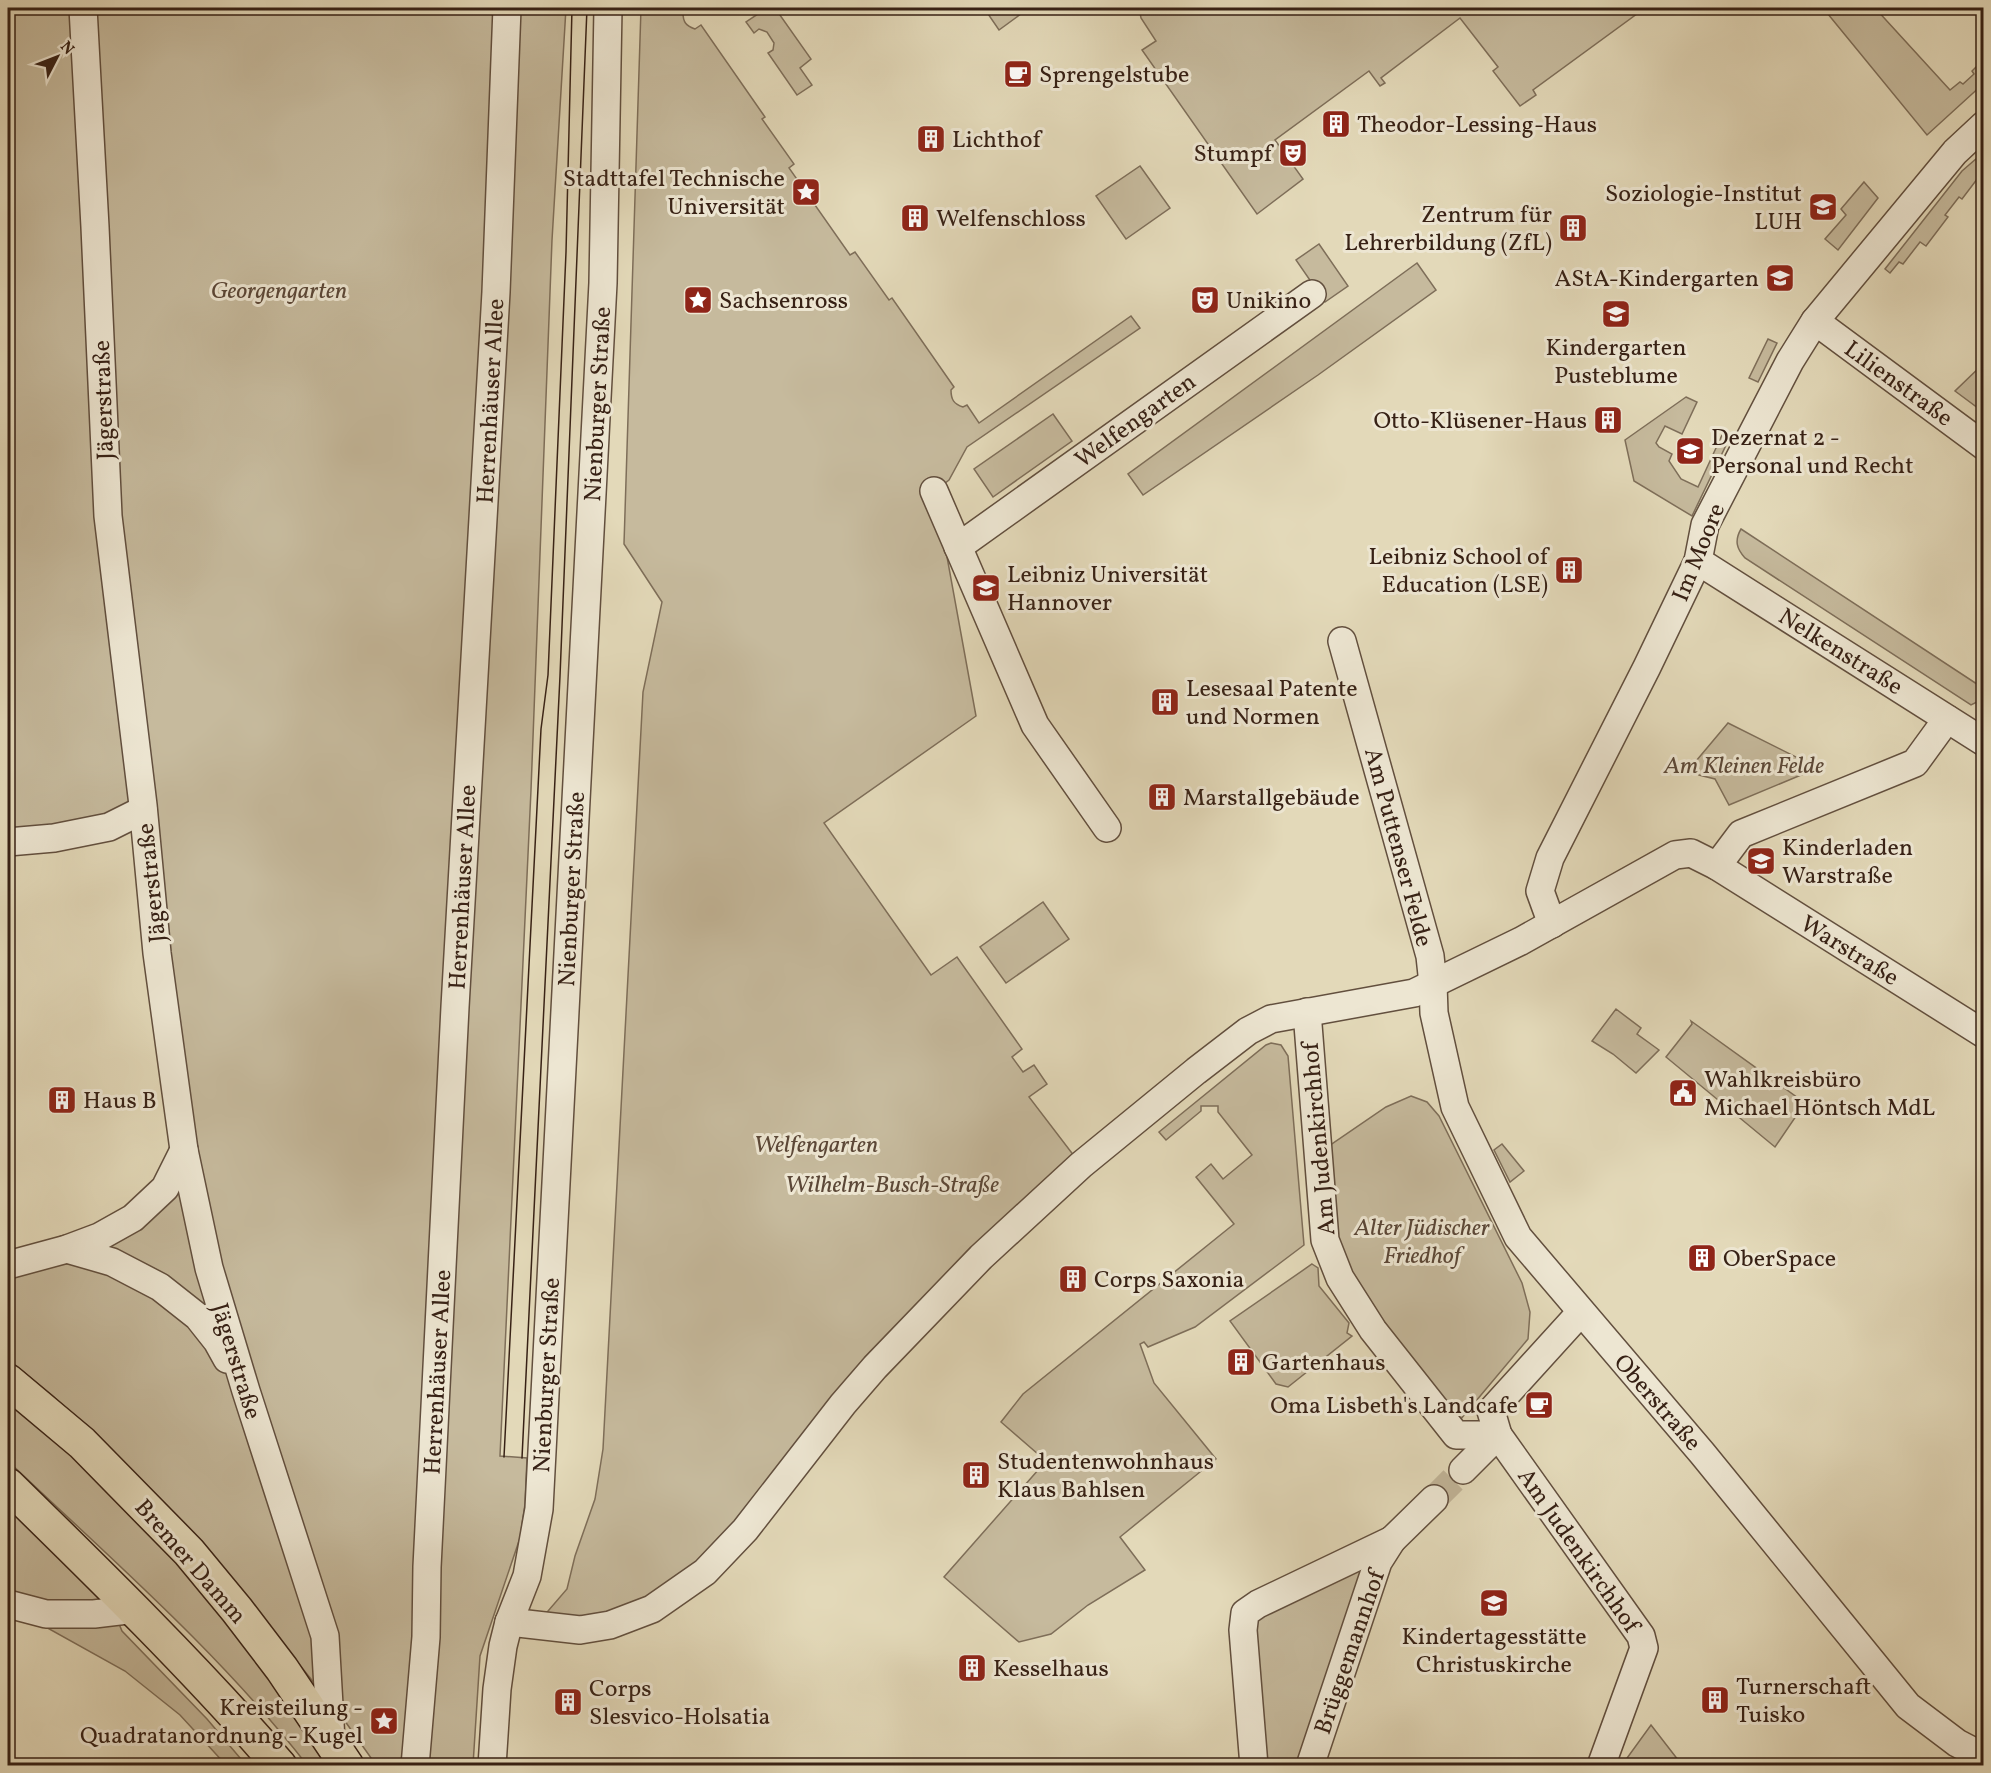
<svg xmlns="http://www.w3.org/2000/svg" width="1991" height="1773" viewBox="0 0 1991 1773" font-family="Vollkorn,serif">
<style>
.green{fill:#c6ba9d;stroke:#7e6e59;stroke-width:1.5}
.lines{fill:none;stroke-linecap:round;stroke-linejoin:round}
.minor-tunnel{stroke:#c1b498;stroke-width:27;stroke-dasharray:27 14;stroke-linecap:butt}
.minor-casing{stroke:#624f3e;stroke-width:30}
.major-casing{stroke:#372115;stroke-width:36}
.minor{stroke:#ede6d2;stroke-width:27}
.major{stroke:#e3d9b9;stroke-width:33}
.tram{stroke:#372115;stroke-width:1.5}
.labels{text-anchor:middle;stroke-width:6;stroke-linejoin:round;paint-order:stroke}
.poi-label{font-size:24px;fill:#372115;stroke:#ede6d2;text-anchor:start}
.park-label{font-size:24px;font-style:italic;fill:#5b4737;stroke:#ede6d2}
.street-label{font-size:24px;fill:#372115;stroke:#ede6d2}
</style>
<rect width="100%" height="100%" fill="#e3d9b9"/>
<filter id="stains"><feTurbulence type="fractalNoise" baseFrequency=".00333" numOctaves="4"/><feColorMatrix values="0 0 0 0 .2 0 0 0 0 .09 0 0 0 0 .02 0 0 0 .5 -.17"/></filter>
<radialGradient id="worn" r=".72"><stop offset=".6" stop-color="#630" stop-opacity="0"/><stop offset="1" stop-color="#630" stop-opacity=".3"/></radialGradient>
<!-- green -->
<g class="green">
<path d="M 8,8 L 566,8 L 552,240 L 531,790 L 500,1456 L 527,1458 L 525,1504 L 520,1538 L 480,1656 L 473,1765 L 376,1765 L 347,1724 L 201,1542 L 128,1466 L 53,1396 L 8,1359 L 8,1265 L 99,1237 L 184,1150 L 143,811 L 8,839 Z"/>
<path d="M 641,8 L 688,8 L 683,13 C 683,22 686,26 695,29 L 701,25 L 765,117 L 762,119 L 794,164 L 789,168 L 850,255 L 855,252 L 889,300 L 892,298 L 954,387 L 951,390 C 951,400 954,404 963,407 L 967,405 L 979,423 L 1131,316 L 1140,328 L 967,447 L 949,480 L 935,491 L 976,716 L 824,823 L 931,975 L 957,957 L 1022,1049 L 1012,1057 L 1023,1072 L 1034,1065 L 1047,1084 L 1029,1097 L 1081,1165 L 798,1464 L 652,1609 L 536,1625 L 567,1589 L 575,1556 L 595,1499 L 603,1449 L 643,692 L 662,602 L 624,544 Z"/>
<path d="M 767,8 L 775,8 L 811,59 L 800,68 L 812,85 L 797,95 L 768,53 L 773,50 L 774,43 L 767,32 L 759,29 L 754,33 L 746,22 Z"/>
<path d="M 991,8 L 1029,8 L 999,30 L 986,11 Z"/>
<path d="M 1139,8 L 1645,8 L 1533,90 L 1536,95 L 1520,106 L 1493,71 L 1498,67 L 1460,18 L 1381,78 L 1385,83 L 1380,86 L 1369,71 L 1275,140 L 1303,179 L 1257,214 L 1142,50 L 1156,41 L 1141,18 Z"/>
<path d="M 1823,8 L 1875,8 L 1950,90 L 1960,82 L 1963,84 L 1974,74 L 1972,71 L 1976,67 L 1978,69 L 1983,65 L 1983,84 L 1927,135 Z"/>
<path d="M 1977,158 L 1983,165 L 1979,171 L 1981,174 L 1962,199 L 1959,197 L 1945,215 L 1948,217 L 1926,246 L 1920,242 L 1903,264 L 1899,262 L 1890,273 L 1885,269 L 1962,171 Z"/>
<path d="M 1140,166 L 1170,208 L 1126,239 L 1096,196 Z"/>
<path d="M 1864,182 L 1878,198 L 1838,250 L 1825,239 L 1846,215 L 1841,209 Z"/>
<path d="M 1319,244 L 1348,286 L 1325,302 L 1296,260 Z"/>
<path d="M 1417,263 L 1436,290 L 1318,375 L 1143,495 L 1128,474 Z"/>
<path d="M 1768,339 L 1777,343 L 1758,382 L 1749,378 Z"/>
<path d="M 1983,364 L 1984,409 L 1982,411 L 1955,391 Z"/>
<path d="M 1686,397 L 1697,402 L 1682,434 L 1665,426 L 1656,443 L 1659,447 L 1672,454 L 1669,461 L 1681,479 L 1698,487 L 1722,435 L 1729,439 L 1692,516 L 1634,481 L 1625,440 Z"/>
<path d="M 1053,414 L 1072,441 L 993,497 L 974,469 Z"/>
<path d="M 1741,529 L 1983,688 L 1983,699 L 1971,705 L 1745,558 C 1737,549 1734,541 1741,529 Z"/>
<path d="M 1728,723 L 1818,768 L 1729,805 L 1715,779 L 1699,775 L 1691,767 Z"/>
<path d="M 1043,902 L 1069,939 L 1006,983 L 980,947 Z"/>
<path d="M 1616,1009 L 1641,1028 L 1637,1034 L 1659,1050 L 1636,1073 L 1613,1054 L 1592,1041 Z"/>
<path d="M 1691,1021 L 1805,1103 L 1775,1147 L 1666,1057 L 1692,1024 Z"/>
<path d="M 1271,1043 L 1281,1045 L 1288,1056 L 1304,1245 L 1195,1327 L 1148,1347 L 1144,1342 L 1140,1344 L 1154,1383 L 1216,1459 L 1120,1537 L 1145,1570 L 1088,1605 L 1051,1634 L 1019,1642 L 944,1577 L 1046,1461 L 1001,1422 L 1023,1394 L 1234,1224 L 1196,1177 L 1211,1164 L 1223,1179 L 1252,1155 L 1218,1112 L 1218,1106 L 1201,1106 L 1201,1111 L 1166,1140 L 1159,1132 L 1266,1045 Z"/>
<path d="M 1411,1096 L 1427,1102 L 1439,1116 L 1522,1283 L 1530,1312 L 1528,1339 L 1460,1420 L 1371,1309 L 1350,1272 L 1333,1225 L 1329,1146 L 1386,1107 Z"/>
<path d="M 1502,1144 L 1524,1171 L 1510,1182 L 1494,1150 Z"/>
<path d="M 1312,1264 L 1318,1268 L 1319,1286 L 1349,1323 L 1347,1333 L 1352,1336 L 1288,1387 L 1276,1384 L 1230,1321 Z"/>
<path d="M 8,1400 L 97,1477 L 179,1563 L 225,1618 L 332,1765 L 307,1765 C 220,1653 111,1559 8,1461 Z"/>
<path d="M 8,1502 L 108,1597 L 122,1631 L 207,1719 L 246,1765 L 226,1765 L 180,1715 L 125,1671 L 8,1606 Z"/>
<path d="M 1392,1540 L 1310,1765 L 1254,1765 L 1243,1630 L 1258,1604 Z"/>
<path d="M 1651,1725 L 1682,1765 L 1622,1765 Z"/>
</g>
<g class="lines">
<!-- minor-tunnel -->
<path class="minor-tunnel" d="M 1434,1499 L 1463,1470"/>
<!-- minor casing -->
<g class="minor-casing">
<g id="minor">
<path d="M 83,8 L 95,227 L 108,516 L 143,805 L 157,953 L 176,1092 L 184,1150 L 209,1268 L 246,1391 L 325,1636 L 331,1740"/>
<path d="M 1815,321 L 1984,446"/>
<path d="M 934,491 L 1035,725 L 1107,828"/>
<path d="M 958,547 L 1312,294"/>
<path d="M 1698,561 L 1984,742"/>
<path d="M 1342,641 L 1430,956 L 1433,984 L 1434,1013 L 1455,1107 L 1518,1237 L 1702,1453 L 1908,1706 L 1957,1743 L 1984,1757"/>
<path d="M 8,842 L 54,838 L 109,827 L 143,810"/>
<path d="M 1717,866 L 1984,1034"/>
<path d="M 1552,924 L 1540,891 L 1550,858 L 1647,667 L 1698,561 L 1705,525 L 1790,361 L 1815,321 L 1955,152 L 1984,125"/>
<path d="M 1307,1012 L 1325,1240 L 1340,1278 L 1373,1330 L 1456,1435 L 1498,1435"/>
<path d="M 67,1249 L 112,1262 L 160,1287 L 198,1317 L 217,1341 L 227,1359"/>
<path d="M 8,1265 L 67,1249 L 99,1237 L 133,1218 L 165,1188 L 184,1150"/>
<path d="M 1581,1312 L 1491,1411 L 1498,1435 L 1641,1636 L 1644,1648 L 1601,1766"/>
<path d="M 1463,1470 L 1498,1435"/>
<path d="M 8,1604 L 46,1614 L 94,1614 L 136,1609"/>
<path d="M 509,1622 L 580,1630 L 610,1625 L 652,1609 L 705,1572 L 745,1530 L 843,1404 L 875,1367 L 981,1257 L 1081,1165 L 1196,1071 L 1248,1031 L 1271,1019 L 1414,993 L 1521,941 L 1675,855 L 1691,853 L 1717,866 L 1741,834 L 1915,763 L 1947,719"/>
<path d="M 415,1766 L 426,1637 L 427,1567 L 455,1007 L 496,292 L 507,8"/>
<path d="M 492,1766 L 497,1689 L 503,1646 L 509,1622 L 527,1576 L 539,1509 L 603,283 L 608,8"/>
<path d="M 1254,1766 L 1243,1630 L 1245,1613 L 1258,1604 L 1392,1540"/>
<path d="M 1310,1766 L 1378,1562 L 1392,1540 L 1434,1499"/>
</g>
</g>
<!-- major casing -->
<g class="major-casing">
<g id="major">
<path d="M 8,1381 L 82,1443 L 189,1552 L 237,1610 L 282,1669 L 347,1766"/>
<path d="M 8,1485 C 101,1576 194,1667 280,1766"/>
</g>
</g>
<!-- minor -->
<use href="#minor" class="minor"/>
<!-- major -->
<use href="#major" class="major"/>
<!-- tram -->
<g class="tram">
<path d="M 504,1457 L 541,729 L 548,675 L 566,252 L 572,8"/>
<path d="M 522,1458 L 560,676 L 587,8"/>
</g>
</g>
<!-- icons -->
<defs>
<g id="cafe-square" transform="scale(1.5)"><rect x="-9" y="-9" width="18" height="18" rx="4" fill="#8f2418" stroke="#ede6d2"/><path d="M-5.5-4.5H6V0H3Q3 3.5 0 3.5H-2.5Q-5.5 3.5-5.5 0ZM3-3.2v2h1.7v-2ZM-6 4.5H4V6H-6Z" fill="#fff"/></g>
<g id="building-square" transform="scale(1.5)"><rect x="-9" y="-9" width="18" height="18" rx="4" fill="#8f2418" stroke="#ede6d2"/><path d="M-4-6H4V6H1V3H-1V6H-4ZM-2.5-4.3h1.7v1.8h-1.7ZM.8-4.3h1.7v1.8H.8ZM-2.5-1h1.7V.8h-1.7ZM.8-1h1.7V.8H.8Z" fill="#fff"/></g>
<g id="theatre-square" transform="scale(1.5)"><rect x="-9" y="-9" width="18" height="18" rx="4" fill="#8f2418" stroke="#ede6d2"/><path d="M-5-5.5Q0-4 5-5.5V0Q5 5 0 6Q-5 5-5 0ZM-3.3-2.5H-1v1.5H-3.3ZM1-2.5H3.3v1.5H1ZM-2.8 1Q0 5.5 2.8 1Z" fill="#fff"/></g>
<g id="sight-square" transform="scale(1.5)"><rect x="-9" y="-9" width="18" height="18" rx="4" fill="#8f2418" stroke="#ede6d2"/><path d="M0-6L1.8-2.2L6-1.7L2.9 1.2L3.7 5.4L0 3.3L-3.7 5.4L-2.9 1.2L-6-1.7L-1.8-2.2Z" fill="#fff"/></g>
<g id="university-square" transform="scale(1.5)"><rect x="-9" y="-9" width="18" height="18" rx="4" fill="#8f2418" stroke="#ede6d2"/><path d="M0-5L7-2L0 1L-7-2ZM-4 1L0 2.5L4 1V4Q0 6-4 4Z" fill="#fff"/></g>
<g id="school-square" transform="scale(1.5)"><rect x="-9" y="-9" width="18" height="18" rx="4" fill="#8f2418" stroke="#ede6d2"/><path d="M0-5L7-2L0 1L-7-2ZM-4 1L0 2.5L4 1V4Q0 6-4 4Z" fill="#fff"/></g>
<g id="civic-square" transform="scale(1.5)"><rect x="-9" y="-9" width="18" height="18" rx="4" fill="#8f2418" stroke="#ede6d2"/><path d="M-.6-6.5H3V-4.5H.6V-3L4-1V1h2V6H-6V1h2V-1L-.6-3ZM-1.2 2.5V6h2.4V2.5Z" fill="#fff"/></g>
</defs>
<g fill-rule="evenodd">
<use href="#cafe-square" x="1018" y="74"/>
<use href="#building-square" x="1336" y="124"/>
<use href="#building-square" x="931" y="139"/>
<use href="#theatre-square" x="1293" y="153"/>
<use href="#sight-square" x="806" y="192"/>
<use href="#university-square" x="1823" y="207"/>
<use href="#building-square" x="915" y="218"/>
<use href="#building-square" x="1573" y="228"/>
<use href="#school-square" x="1780" y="278"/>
<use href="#sight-square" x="698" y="300"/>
<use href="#theatre-square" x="1205" y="300"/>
<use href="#school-square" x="1616" y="314"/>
<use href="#building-square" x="1608" y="420"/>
<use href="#university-square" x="1690" y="451"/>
<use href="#building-square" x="1569" y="570"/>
<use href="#university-square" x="986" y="588"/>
<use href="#building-square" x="1165" y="702"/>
<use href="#building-square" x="1162" y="797"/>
<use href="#school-square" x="1761" y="861"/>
<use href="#civic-square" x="1683" y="1093"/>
<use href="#building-square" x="62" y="1100"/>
<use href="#building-square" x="1702" y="1258"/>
<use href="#building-square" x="1073" y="1279"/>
<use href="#building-square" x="1241" y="1362"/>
<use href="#cafe-square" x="1539" y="1405"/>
<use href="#building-square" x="976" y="1475"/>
<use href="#school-square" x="1494" y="1603"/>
<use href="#building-square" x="972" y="1668"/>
<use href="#building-square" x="1715" y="1700"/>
<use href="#building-square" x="568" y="1702"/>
<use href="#sight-square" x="384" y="1721"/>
</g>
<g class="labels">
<!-- poi labels -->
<g class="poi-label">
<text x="1039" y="82">Sprengelstube</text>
<text x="1357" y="132">Theodor-Lessing-Haus</text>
<text x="952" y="147">Lichthof</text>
<text x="1272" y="161" text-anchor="end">Stumpf</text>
<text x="785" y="186" text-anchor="end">Stadttafel Technische<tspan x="785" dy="28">Universität</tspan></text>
<text x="1802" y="201" text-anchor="end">Soziologie-Institut<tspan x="1802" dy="28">LUH</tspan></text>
<text x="1552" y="222" text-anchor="end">Zentrum für<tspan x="1552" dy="28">Lehrerbildung (ZfL)</tspan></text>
<text x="936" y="226">Welfenschloss</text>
<text x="1759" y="286" text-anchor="end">AStA-Kindergarten</text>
<text x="719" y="308">Sachsenross</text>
<text x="1226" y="308">Unikino</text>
<text x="1616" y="355" text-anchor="middle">Kindergarten<tspan x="1616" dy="28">Pusteblume</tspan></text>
<text x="1587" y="428" text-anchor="end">Otto-Klüsener-Haus</text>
<text x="1711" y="445">Dezernat 2 -<tspan x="1711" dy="28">Personal und Recht</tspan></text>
<text x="1548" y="564" text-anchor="end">Leibniz School of<tspan x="1548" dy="28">Education (LSE)</tspan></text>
<text x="1007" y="582">Leibniz Universität<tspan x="1007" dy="28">Hannover</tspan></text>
<text x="1186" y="696">Lesesaal Patente<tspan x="1186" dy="28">und Normen</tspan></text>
<text x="1183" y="805">Marstallgebäude</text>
<text x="1782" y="855">Kinderladen<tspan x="1782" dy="28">Warstraße</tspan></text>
<text x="1704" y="1087">Wahlkreisbüro<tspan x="1704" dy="28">Michael Höntsch MdL</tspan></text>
<text x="83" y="1108">Haus B</text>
<text x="1723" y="1266">OberSpace</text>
<text x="1094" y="1287">Corps Saxonia</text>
<text x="1262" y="1370">Gartenhaus</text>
<text x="1518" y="1413" text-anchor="end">Oma Lisbeth's Landcafe</text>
<text x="997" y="1469">Studentenwohnhaus<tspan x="997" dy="28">Klaus Bahlsen</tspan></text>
<text x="1494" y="1644" text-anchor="middle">Kindertagesstätte<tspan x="1494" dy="28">Christuskirche</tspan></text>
<text x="993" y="1676">Kesselhaus</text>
<text x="1736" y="1694">Turnerschaft<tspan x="1736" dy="28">Tuisko</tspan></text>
<text x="589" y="1696">Corps<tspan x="589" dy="28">Slesvico-Holsatia</tspan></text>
<text x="363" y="1715" text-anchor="end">Kreisteilung -<tspan x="363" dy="28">Quadratanordnung - Kugel</tspan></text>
</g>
<!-- park labels -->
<g class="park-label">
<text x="279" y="298">Georgengarten</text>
<text x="1744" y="773">Am Kleinen Felde</text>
<text x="816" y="1152">Welfengarten</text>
<text x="892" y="1192">Wilhelm-Busch-Straße</text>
<text x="1422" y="1235">Alter Jüdischer<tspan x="1422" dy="28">Friedhof</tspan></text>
</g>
<!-- street labels -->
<g class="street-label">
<text transform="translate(1899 383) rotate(36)" y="8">Lilienstraße</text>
<text transform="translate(103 400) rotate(-92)" y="8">Jägerstraße</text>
<text transform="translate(490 401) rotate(-87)" y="8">Herrenhäuser Allee</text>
<text transform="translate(597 404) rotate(-87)" y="8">Nienburger Straße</text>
<text transform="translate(1135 420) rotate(-36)" y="8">Welfengarten</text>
<text transform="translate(1698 552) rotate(-68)" y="8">Im Moore</text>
<text transform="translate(1841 651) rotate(32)" y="8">Nelkenstraße</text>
<text transform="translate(1399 847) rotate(75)" y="8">Am Puttenser Felde</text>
<text transform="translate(151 883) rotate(-96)" y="8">Jägerstraße</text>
<text transform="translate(462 887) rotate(-87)" y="8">Herrenhäuser Allee</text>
<text transform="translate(571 889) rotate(-87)" y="8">Nienburger Straße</text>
<text transform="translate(1850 950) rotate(32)" y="8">Warstraße</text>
<text transform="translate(1318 1139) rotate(-95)" y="8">Am Judenkirchhof</text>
<text transform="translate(237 1361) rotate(73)" y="8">Jägerstraße</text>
<text transform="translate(437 1372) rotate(-87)" y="8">Herrenhäuser Allee</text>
<text transform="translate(546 1375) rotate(-87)" y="8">Nienburger Straße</text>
<text transform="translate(1658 1402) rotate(49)" y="8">Oberstraße</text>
<text transform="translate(1579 1550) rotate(55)" y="8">Am Judenkirchhof</text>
<text transform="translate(191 1561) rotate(49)" y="8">Bremer Damm</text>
<text transform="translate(1349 1652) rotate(-71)" y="8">Brüggemannhof</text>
</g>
</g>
<!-- margin -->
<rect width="1991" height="1773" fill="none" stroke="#e3d9b9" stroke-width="30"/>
<rect x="9" y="9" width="1973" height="1755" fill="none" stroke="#372115" stroke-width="3"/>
<rect x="15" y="15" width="1961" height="1743" fill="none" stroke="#372115" stroke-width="1.5"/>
<!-- north arrow -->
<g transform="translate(57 57) rotate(48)" stroke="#ede6d2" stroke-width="4.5" paint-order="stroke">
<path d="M0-4.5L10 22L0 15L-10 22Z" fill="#372115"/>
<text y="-9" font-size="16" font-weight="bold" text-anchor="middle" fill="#372115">N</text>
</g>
<rect width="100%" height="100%" filter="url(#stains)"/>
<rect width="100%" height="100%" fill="url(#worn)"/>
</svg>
